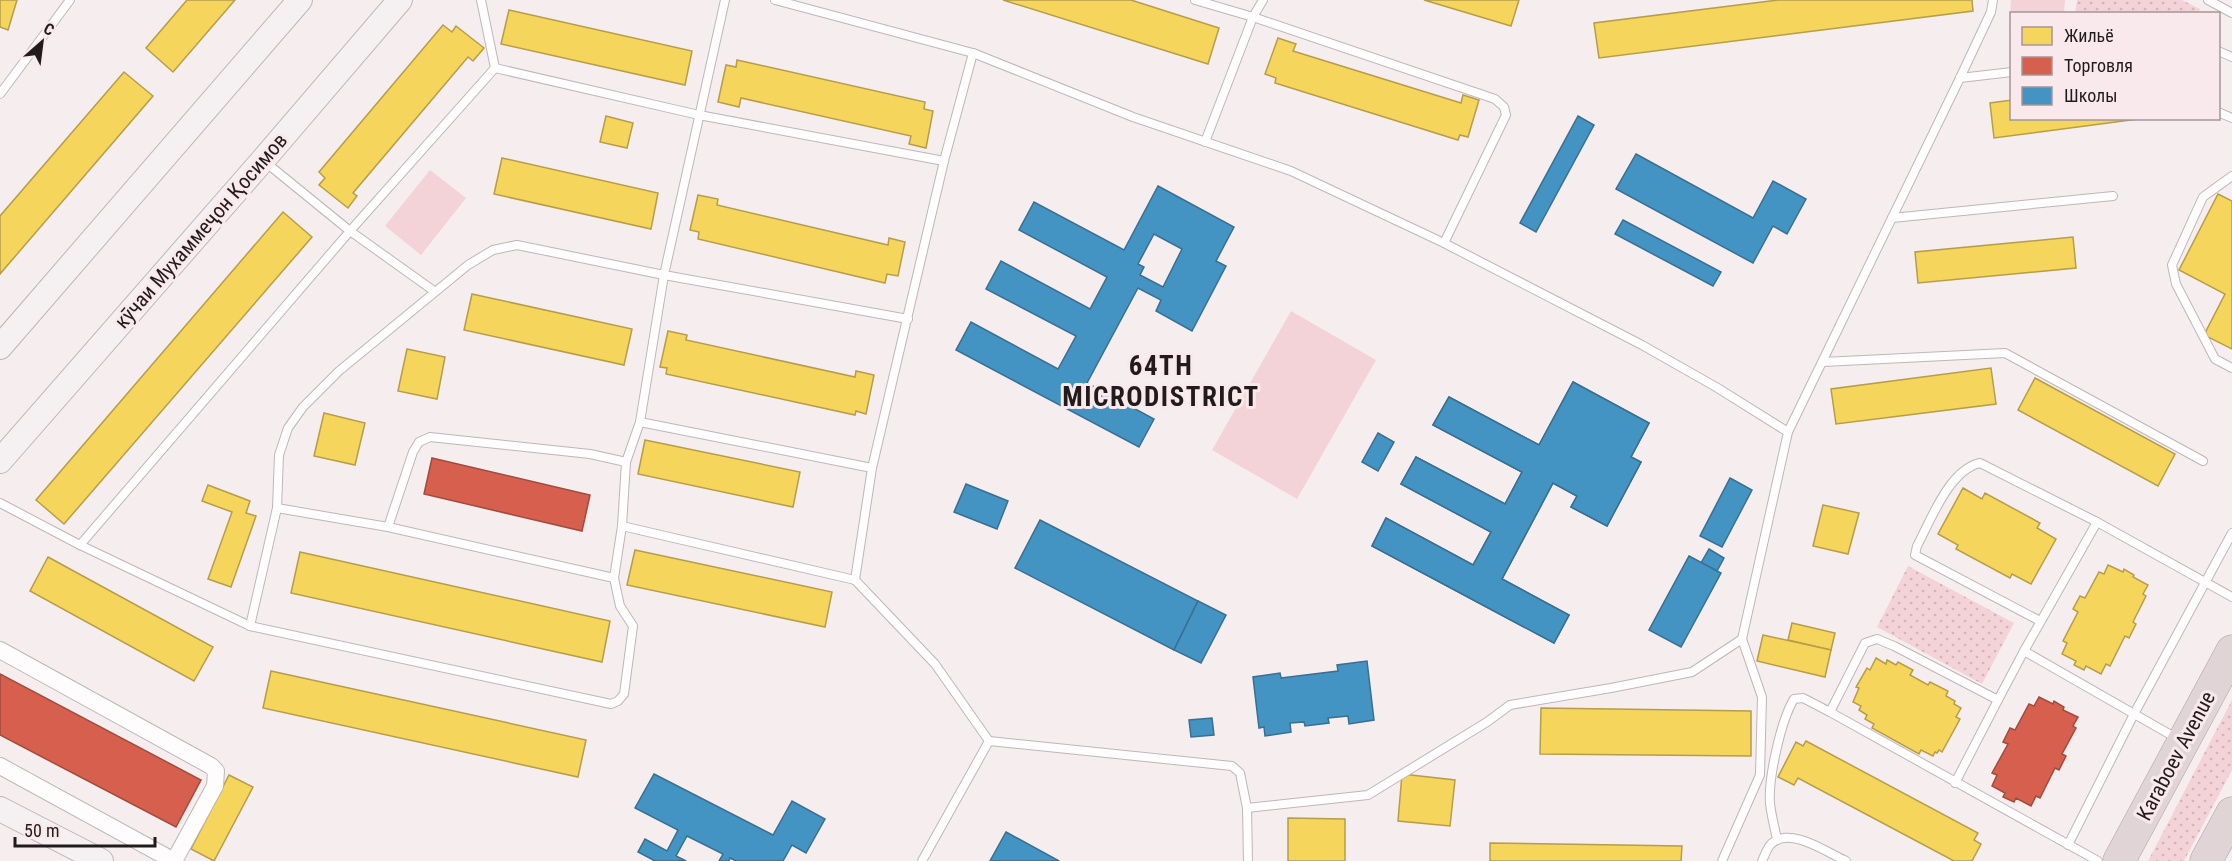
<svg xmlns="http://www.w3.org/2000/svg" width="2232" height="861" viewBox="0 0 2232 861" font-family="'Roboto Condensed',sans-serif">
<style>
.grass{fill:url(#grass-dots)}
.garden{fill:#f4d3d8}
.homes{fill:#f6d55c;stroke:#b69d49;stroke-width:1.5}
.shops{fill:#d6604d;stroke:#a04b3e;stroke-width:1.5}
.schools{fill:#4393c3;stroke:#396f91;stroke-width:1.5;fill-rule:evenodd}
.lines{fill:none;stroke-linecap:round;stroke-linejoin:round}
.lane-casing{stroke:#bdb7b8;stroke-width:10}
.street-casing{stroke:#bdb7b8;stroke-width:18}
.secondary-casing{stroke:#bdb7b8;stroke-width:26}
.highway-casing{stroke:#b1a2a5;stroke-width:33}
.lane{stroke:#fefcfd;stroke-width:8}
.street{stroke:#fefcfd;stroke-width:16}
.secondary{stroke:#f5f0f2;stroke-width:24}
.highway{stroke:#e0d4d7;stroke-width:32}
.labels{text-anchor:middle;stroke-width:6;stroke-linejoin:round;paint-order:stroke}
.street-label{font-size:21px;fill:#211b1c;stroke:#fae9ec}
.district-label{font-size:27px;font-weight:bold;letter-spacing:1.5px;fill:#211b1c;stroke:#fae9ec}
</style>
<defs>
<pattern id="grass-dots" width="8" height="8" patternUnits="userSpaceOnUse" patternTransform="scale(1.5)"><rect width="8" height="8" fill="#f4d3d8"/><path d="M2 2h.1M6 6h.1" fill="none" stroke="#d1b5b9" stroke-width="1.8" stroke-linecap="round"/></pattern>
</defs>
<rect width="100%" height="100%" fill="#f6edef"/>
<!-- grass -->
<g class="grass">
<path d="M 2077,0 L 2182,0 L 2200,9 L 2198,14 L 2075,13 Z"/>
<path d="M 1908,566 L 2014,623 L 1982,684 L 1877,627 Z"/>
<path d="M 2232,700 L 2232,770 L 2184,861 L 2148,861 Z"/>
</g>
<!-- garden -->
<g class="garden">
<path d="M 2011,0 L 2065,0 L 2064,13 L 2012,14 L 2011,33 L 2009,33 Z"/>
<path d="M 430,170 L 466,198 L 421,255 L 385,226 Z"/>
<path d="M 1291,311 L 1376,360 L 1297,499 L 1212,450 Z"/>
</g>
<!-- homes -->
<g class="homes">
<path d="M 0,0 L 17,0 L 8,30 L 0,27 Z"/>
<path d="M 187,0 L 235,0 L 173,72 L 146,48 Z"/>
<path d="M 1003,0 L 1131,0 L 1219,28 L 1208,64 Z"/>
<path d="M 1424,0 L 1519,0 L 1511,26 Z"/>
<path d="M 1778,0 L 1972,0 L 1973,11 L 1599,58 L 1594,23 Z"/>
<path d="M 509,10 L 692,51 L 685,85 L 501,44 Z"/>
<path d="M 443,25 L 452,32 L 456,26 L 484,48 L 473,61 L 468,57 L 353,193 L 357,196 L 348,208 L 319,185 L 325,178 L 319,172 Z"/>
<path d="M 1278,38 L 1296,44 L 1293,51 L 1461,103 L 1463,95 L 1479,100 L 1468,137 L 1460,135 L 1458,140 L 1275,83 L 1276,78 L 1265,74 Z"/>
<path d="M 737,60 L 925,102 L 924,109 L 933,111 L 926,148 L 909,144 L 911,136 L 741,98 L 739,107 L 718,102 L 726,65 L 736,67 Z"/>
<path d="M 124,72 L 153,96 L 0,274 L 0,216 Z"/>
<path d="M 2012,100 L 2012,118 L 2146,118 L 1994,138 L 1990,103 Z"/>
<path d="M 606,116 L 633,123 L 627,148 L 600,142 Z"/>
<path d="M 502,158 L 658,193 L 651,229 L 494,194 Z"/>
<path d="M 2218,194 L 2232,201 L 2232,349 L 2204,335 L 2225,294 L 2179,270 Z"/>
<path d="M 698,195 L 718,199 L 717,205 L 888,245 L 889,238 L 905,242 L 898,276 L 887,274 L 885,283 L 698,239 L 699,232 L 690,230 Z"/>
<path d="M 283,212 L 312,237 L 64,524 L 36,500 Z"/>
<path d="M 2073,237 L 2076,268 L 1918,283 L 1915,252 Z"/>
<path d="M 472,294 L 632,329 L 624,365 L 464,330 Z"/>
<path d="M 668,331 L 687,335 L 686,340 L 855,377 L 856,371 L 874,375 L 866,414 L 856,411 L 855,415 L 666,374 L 667,368 L 660,367 Z"/>
<path d="M 407,349 L 445,357 L 437,399 L 398,391 Z"/>
<path d="M 1991,368 L 1996,404 L 1836,424 L 1831,389 Z"/>
<path d="M 2035,378 L 2175,454 L 2158,486 L 2018,410 Z"/>
<path d="M 324,413 L 365,423 L 355,465 L 314,456 Z"/>
<path d="M 645,440 L 800,472 L 793,507 L 638,474 Z"/>
<path d="M 208,485 L 250,501 L 246,513 L 256,516 L 231,587 L 208,579 L 232,512 L 202,501 Z"/>
<path d="M 1963,488 L 1982,499 L 1985,493 L 2040,523 L 2037,528 L 2056,539 L 2031,584 L 2012,574 L 2010,578 L 1956,549 L 1958,545 L 1938,534 Z"/>
<path d="M 1823,505 L 1859,513 L 1848,554 L 1813,546 Z"/>
<path d="M 635,550 L 832,592 L 825,627 L 627,585 Z"/>
<path d="M 300,552 L 610,621 L 602,662 L 291,593 Z"/>
<path d="M 48,557 L 213,647 L 194,681 L 30,591 Z"/>
<path d="M 2108,565 L 2123,572 L 2124,569 L 2134,575 L 2133,577 L 2148,585 L 2143,594 L 2146,596 L 2133,622 L 2136,624 L 2129,638 L 2125,636 L 2110,666 L 2106,664 L 2101,674 L 2086,666 L 2084,670 L 2074,665 L 2076,661 L 2062,654 L 2067,643 L 2063,641 L 2078,612 L 2073,609 L 2080,596 L 2085,598 L 2099,572 L 2104,574 Z"/>
<path d="M 1792,623 L 1835,633 L 1831,650 L 1788,640 Z"/>
<path d="M 1763,635 L 1831,650 L 1825,677 L 1757,661 Z"/>
<path d="M 1876,658 L 1886,664 L 1887,660 L 1896,665 L 1898,662 L 1913,670 L 1910,675 L 1928,685 L 1930,682 L 1948,691 L 1946,696 L 1955,701 L 1954,704 L 1961,708 L 1956,717 L 1960,719 L 1942,752 L 1939,750 L 1937,753 L 1935,752 L 1933,756 L 1921,750 L 1919,754 L 1872,728 L 1874,724 L 1865,719 L 1867,715 L 1859,710 L 1861,706 L 1853,702 L 1859,688 L 1856,687 L 1867,668 L 1870,670 Z"/>
<path d="M 271,671 L 586,740 L 578,777 L 263,708 Z"/>
<path d="M 1541,708 L 1751,711 L 1751,756 L 1540,754 Z"/>
<path d="M 1806,741 L 1978,833 L 1974,840 L 1981,844 L 1972,861 L 1954,861 L 1798,778 L 1794,785 L 1778,777 L 1796,742 L 1803,746 Z"/>
<path d="M 1402,774 L 1455,780 L 1450,826 L 1398,821 Z"/>
<path d="M 229,775 L 253,787 L 214,861 L 191,849 Z"/>
<path d="M 1288,818 L 1345,819 L 1345,861 L 1288,861 Z"/>
<path d="M 1490,843 L 1682,846 L 1681,861 L 1490,861 Z"/>
</g>
<!-- shops -->
<g class="shops">
<path d="M 432,458 L 590,495 L 582,531 L 424,494 Z"/>
<path d="M 0,674 L 201,780 L 176,827 L 0,735 Z"/>
<path d="M 2039,697 L 2053,704 L 2054,701 L 2064,707 L 2063,710 L 2078,717 L 2073,726 L 2076,728 L 2062,754 L 2066,756 L 2059,770 L 2055,768 L 2040,798 L 2036,796 L 2031,806 L 2016,798 L 2014,802 L 2003,797 L 2005,793 L 1992,786 L 1997,775 L 1992,773 L 2008,744 L 2003,742 L 2010,728 L 2015,730 L 2029,704 L 2034,706 Z"/>
</g>
<!-- schools -->
<g class="schools">
<path d="M 1578,116 L 1594,125 L 1536,232 L 1520,223 Z"/>
<path d="M 1636,154 L 1753,218 L 1773,181 L 1806,199 L 1787,234 L 1773,226 L 1753,263 L 1616,189 Z"/>
<path d="M 1158,186 L 1234,227 L 1216,261 L 1226,266 L 1192,331 L 1156,311 L 1161,300 L 1138,288 L 1087,383 L 1154,419 L 1139,447 L 956,350 L 971,322 L 1058,369 L 1076,336 L 986,289 L 1001,261 L 1090,309 L 1107,277 L 1019,230 L 1034,202 L 1124,250 ZM 1154,234 L 1182,249 L 1163,287 L 1140,275 L 1144,267 L 1138,264 Z"/>
<path d="M 1623,220 L 1721,272 L 1713,286 L 1615,234 Z"/>
<path d="M 1573,382 L 1649,423 L 1631,457 L 1641,462 L 1607,526 L 1571,507 L 1577,496 L 1553,483 L 1502,579 L 1569,615 L 1554,643 L 1372,546 L 1386,518 L 1473,565 L 1491,532 L 1401,484 L 1416,457 L 1505,504 L 1522,472 L 1433,425 L 1449,397 L 1539,445 ZM 1577,429 L 1606,444 L 1586,482 L 1563,471 L 1567,463 L 1562,459 Z"/>
<path d="M 1573,382 L 1649,423 L 1631,457 L 1641,462 L 1607,526 L 1571,507 L 1577,496 L 1553,483 L 1502,579 L 1569,615 L 1554,643 L 1372,546 L 1386,518 L 1473,565 L 1491,532 L 1401,484 L 1416,457 L 1505,504 L 1522,472 L 1433,425 L 1449,397 L 1539,445 Z"/>
<path d="M 1378,433 L 1394,442 L 1378,471 L 1362,462 Z"/>
<path d="M 1730,478 L 1752,490 L 1722,547 L 1700,536 Z"/>
<path d="M 966,484 L 1008,501 L 997,529 L 954,512 Z"/>
<path d="M 1040,520 L 1198,601 L 1174,650 L 1015,568 Z"/>
<path d="M 1709,549 L 1724,558 L 1717,571 L 1701,563 Z"/>
<path d="M 1689,556 L 1721,573 L 1681,647 L 1649,630 Z"/>
<path d="M 1198,601 L 1226,615 L 1201,663 L 1174,650 Z"/>
<path d="M 1367,661 L 1374,720 L 1349,724 L 1348,716 L 1328,718 L 1329,723 L 1305,726 L 1304,722 L 1290,723 L 1291,732 L 1265,736 L 1264,727 L 1259,728 L 1253,677 L 1280,673 L 1281,678 L 1338,671 L 1337,665 Z"/>
<path d="M 1212,718 L 1214,735 L 1191,737 L 1189,720 Z"/>
<path d="M 654,774 L 773,835 L 792,801 L 825,819 L 806,853 L 792,845 L 783,861 L 736,861 L 730,858 L 729,861 L 719,861 L 723,854 L 687,836 L 676,856 L 686,861 L 655,861 L 638,852 L 645,839 L 667,851 L 678,830 L 635,808 Z"/>
<path d="M 1006,832 L 1059,861 L 990,861 Z"/>
</g>
<g class="lines">
<!-- lane casing -->
<g class="lane-casing">
<g id="lane">
<path d="M 775,0 L 973,53 L 1133,117 L 1291,171 L 1444,243 L 1642,345 L 1716,387 L 1788,432 L 1742,639 L 1692,672 L 1611,688 L 1510,705 L 1487,722 L 1368,795 L 1247,808 L 1240,773 L 1232,766 L 989,741"/>
<path d="M 1195,0 L 1253,17 L 1495,99 L 1504,107 L 1506,115 L 1444,243"/>
<path d="M 2208,0 L 2232,13"/>
<path d="M 2218,51 L 2232,57"/>
<path d="M 495,68 L 699,115 L 944,161"/>
<path d="M 1960,78 L 2012,72"/>
<path d="M 0,94 L 70,0"/>
<path d="M 2218,112 L 2232,118"/>
<path d="M 1205,142 L 1253,17 L 1263,0"/>
<path d="M 264,161 L 350,231 L 434,291"/>
<path d="M 2232,176 L 2203,197 L 2172,265 L 2176,284 L 2215,359 L 2232,368"/>
<path d="M 1892,218 L 2113,196"/>
<path d="M 1823,362 L 2005,353 L 2203,461"/>
<path d="M 640,422 L 872,468"/>
<path d="M 1788,432 L 1960,78 L 1991,12 L 1993,0"/>
<path d="M 0,503 L 80,545 L 350,231 L 495,68 L 481,0"/>
<path d="M 277,508 L 388,527 L 614,578"/>
<path d="M 622,526 L 855,580"/>
<path d="M 388,527 L 413,452 L 419,442 L 430,437 L 590,454 L 626,462"/>
<path d="M 80,545 L 250,626 L 611,704 L 618,701 L 624,694 L 633,626 L 620,606 L 614,578 L 622,526 L 626,462 L 640,422 L 664,275 L 725,0"/>
<path d="M 2040,621 L 1915,555 L 1917,546 C 1931,520 1949,470 1980,463 L 2097,522"/>
<path d="M 250,626 L 277,508 L 279,455 L 288,428 L 303,407 L 339,371 L 468,265 L 493,250 L 517,245 L 664,275 L 908,319"/>
<path d="M 2024,651 L 2097,522 L 2232,597"/>
<path d="M 1998,700 L 2024,651 L 2178,739"/>
<path d="M 1955,783 L 1998,700 L 1894,646 L 1877,639 L 1865,643 L 1830,712 L 2098,861"/>
<path d="M 1247,808 L 1248,861"/>
<path d="M 1777,840 C 1775,828 1771,815 1770,803 C 1768,779 1781,720 1794,699 L 1803,698 L 1830,712"/>
<path d="M 2068,845 L 2134,714 L 2232,533"/>
<path d="M 922,861 L 989,741 L 935,664 L 855,580 L 872,468 L 944,161 L 973,53"/>
<path d="M 1722,861 L 1760,775 L 1762,697 L 1742,639"/>
<path d="M 1762,861 C 1765,855 1767,848 1771,844 C 1790,826 1826,852 1846,861"/>
</g>
</g>
<!-- street casing -->
<g class="street-casing">
<g id="street">
<path d="M 0,650 L 211,766 L 216,771 L 215,786 L 174,861"/>
<path d="M 0,766 L 174,861"/>
</g>
</g>
<!-- secondary casing -->
<g class="secondary-casing">
<g id="secondary">
<path d="M 0,347 L 300,0"/>
<path d="M 0,461 L 263,160 L 400,0"/>
<path d="M 0,809 L 101,861"/>
</g>
</g>
<!-- highway casing -->
<g class="highway-casing">
<g id="highway">
<path d="M 2119,861 L 2232,651"/>
<path d="M 2206,861 L 2232,813"/>
</g>
</g>
<!-- lane -->
<use href="#lane" class="lane"/>
<!-- street -->
<use href="#street" class="street"/>
<!-- secondary -->
<use href="#secondary" class="secondary"/>
<!-- highway -->
<use href="#highway" class="highway"/>
</g>
<g class="labels">
<!-- street labels -->
<g class="street-label">
<text transform="translate(201 231) rotate(-49)" y="7">кӯчаи Мухаммеҷон Қосимов</text>
<text transform="translate(2176 756) rotate(-62)" y="7">Karaboev Avenue</text>
</g>
<!-- district labels -->
<g class="district-label">
<text x="1161" y="375">64TH<tspan x="1161" dy="31">MICRODISTRICT</tspan></text>
</g>
</g>
<!-- legend -->
<rect x="2010" y="12" width="210" height="108" fill="#fae9ec" stroke="#a39799" stroke-width="1.5"/>
<rect x="2022" y="27" width="30" height="18" fill="#f6d55c" stroke="#a39799" stroke-width="1.5"/>
<text x="2064" y="42" font-size="18" fill="#211b1c">Жильё</text>
<rect x="2022" y="57" width="30" height="18" fill="#d6604d" stroke="#a39799" stroke-width="1.5"/>
<text x="2064" y="72" font-size="18" fill="#211b1c">Торговля</text>
<rect x="2022" y="87" width="30" height="18" fill="#4393c3" stroke="#a39799" stroke-width="1.5"/>
<text x="2064" y="102" font-size="18" fill="#211b1c">Школы</text>
<!-- north arrow -->
<g transform="translate(42 42) rotate(28)" stroke="#fae9ec" stroke-width="4.5" paint-order="stroke">
<path d="M0-4.5L10 22L0 15L-10 22Z" fill="#211b1c"/>
<text y="-9" font-size="16" font-weight="bold" text-anchor="middle" fill="#211b1c">С</text>
</g>
<!-- scale -->
<path d="M15 837v9h140v-9" fill="none" stroke="#211b1c" stroke-width="3"/>
<text x="24" y="837" font-size="18" fill="#211b1c" stroke="#fae9ec" stroke-width="4.5" paint-order="stroke">50 m</text>
</svg>
